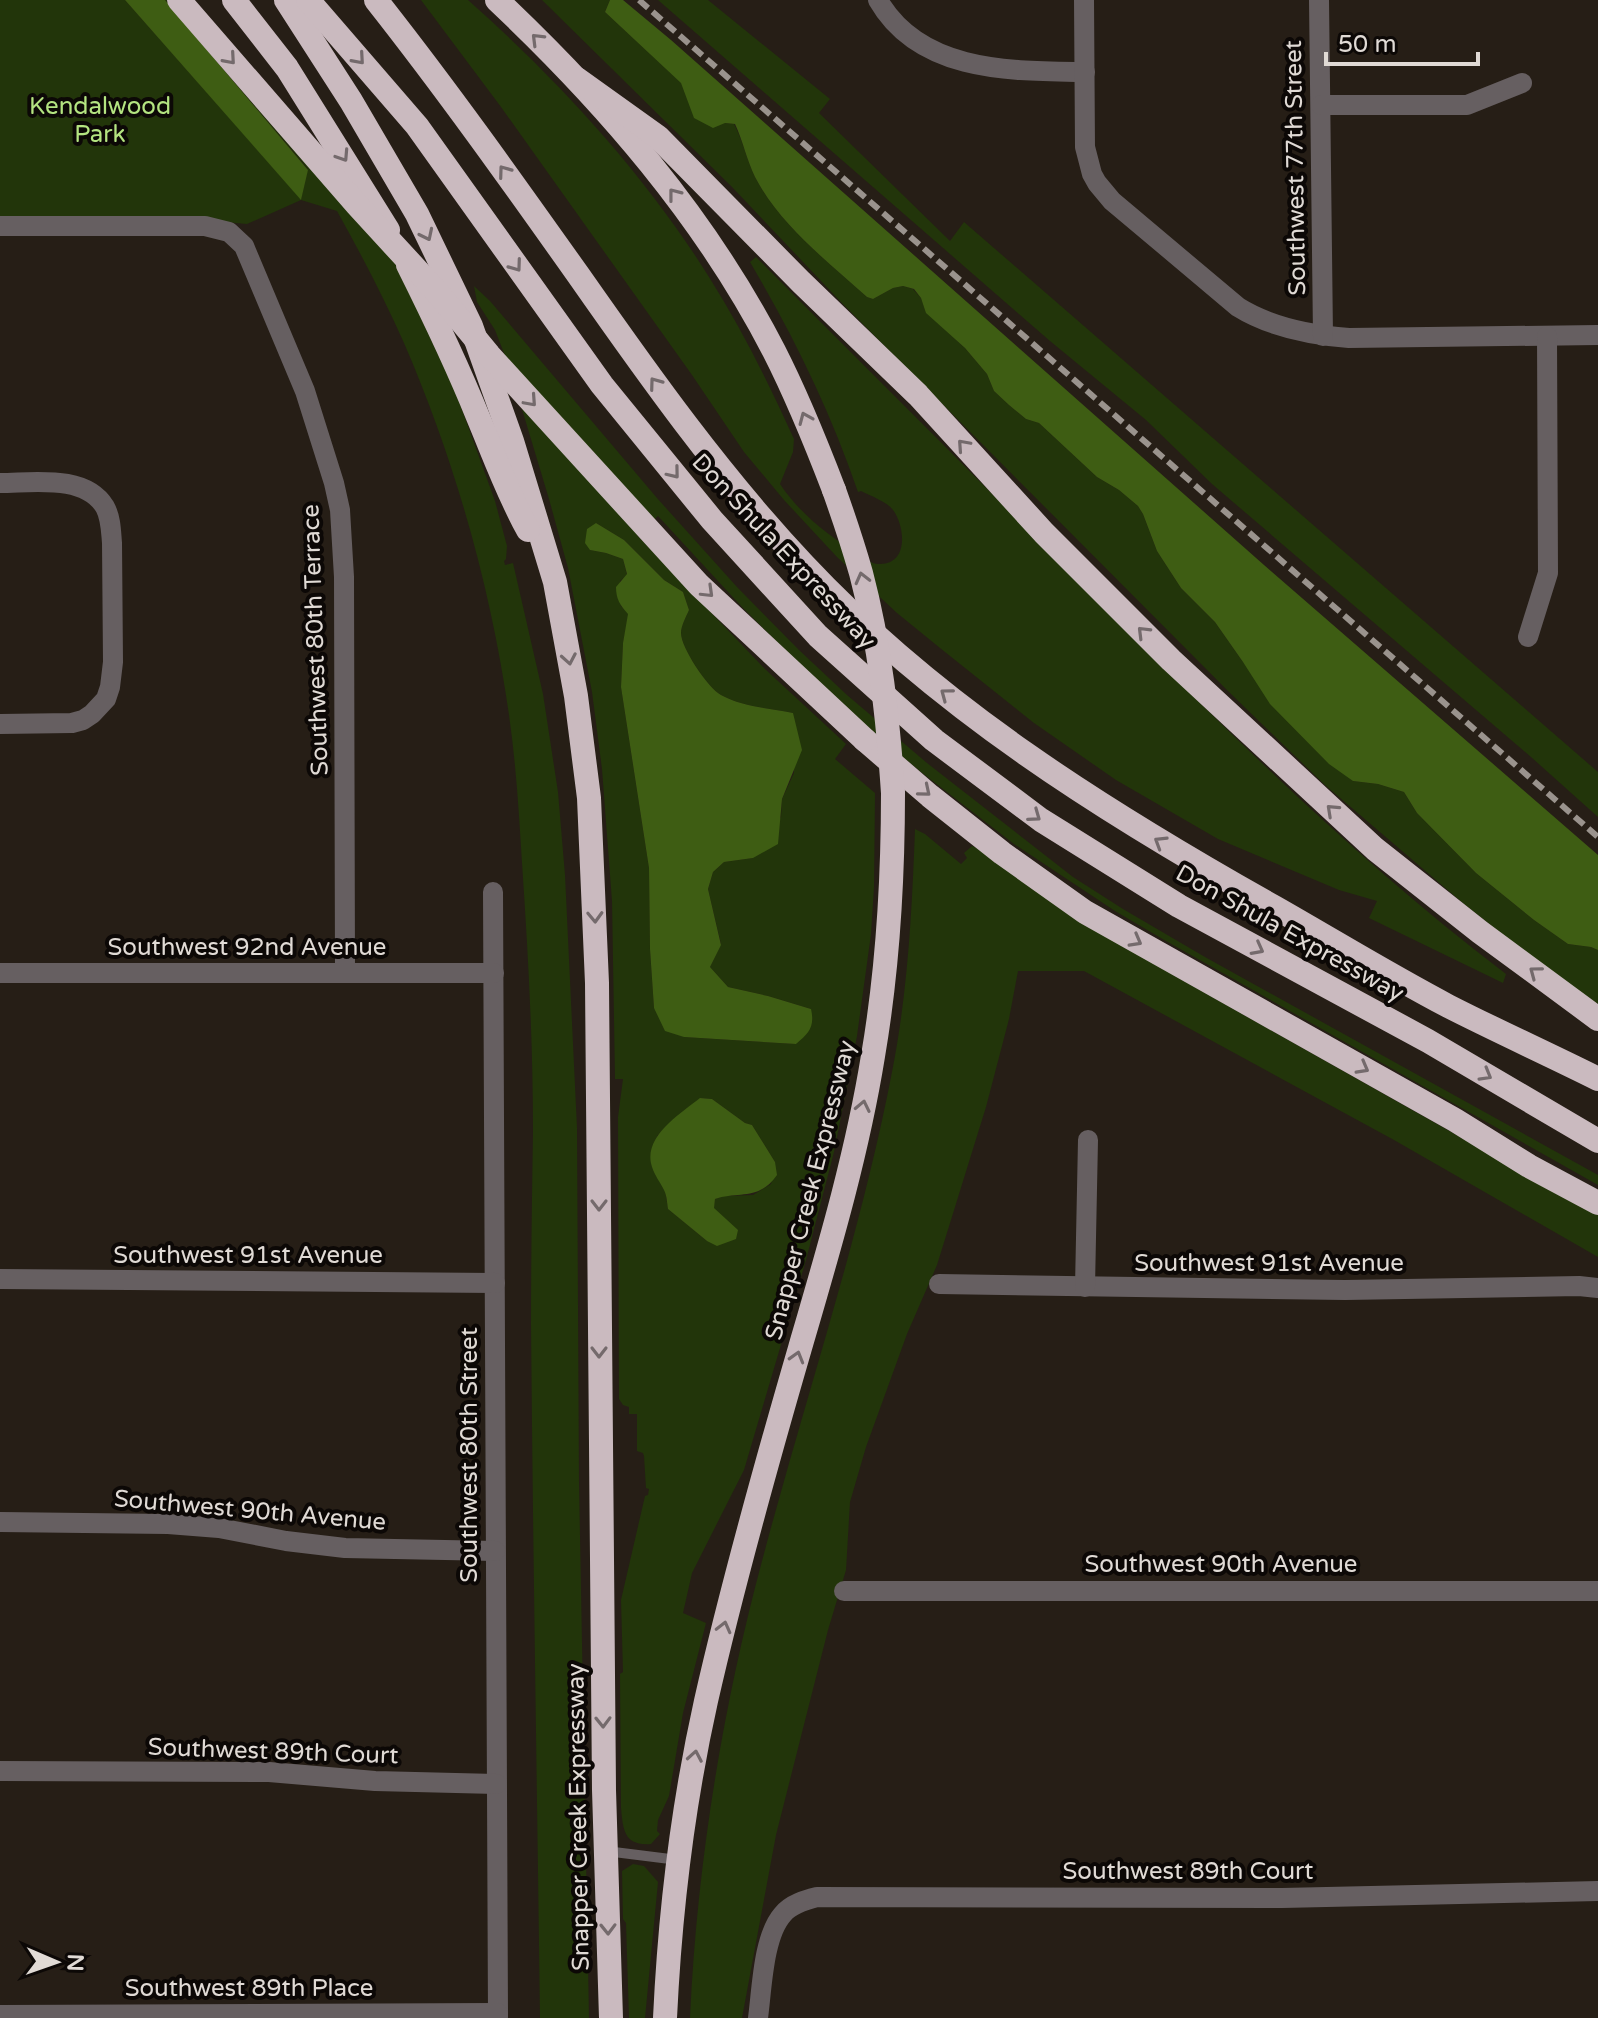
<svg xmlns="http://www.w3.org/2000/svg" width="1598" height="2018" viewBox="0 0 1598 2018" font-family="'Varela Round',sans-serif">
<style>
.green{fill:#22350a;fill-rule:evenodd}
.forest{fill:#3e5d13}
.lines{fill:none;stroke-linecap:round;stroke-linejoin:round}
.service{stroke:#665f61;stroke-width:10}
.minor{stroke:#665f61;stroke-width:20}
.motorway{stroke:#cababf;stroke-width:24}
.rail{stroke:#9a938d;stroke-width:6;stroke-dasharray:12 6;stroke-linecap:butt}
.motorway-bridge{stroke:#cababf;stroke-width:24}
.oneway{stroke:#746a6c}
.labels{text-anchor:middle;stroke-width:8;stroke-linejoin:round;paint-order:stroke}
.park-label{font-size:24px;fill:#b4e481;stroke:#0c0806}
.street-label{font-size:24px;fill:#e0dad5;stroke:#0c0806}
</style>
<rect width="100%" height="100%" fill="#261e16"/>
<!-- green -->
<g class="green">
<path d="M 0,0 L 125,0 L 301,199 L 308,169 L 165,0 L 191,0 L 383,236 L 456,393 L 495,501 L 507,546 L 506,559 L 504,561 L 505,565 L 513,563 L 543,694 L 558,792 L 565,875 L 577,1128 L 579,1482 L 589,2018 L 540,2018 C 537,1787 533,1556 531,1325 C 531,1260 532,1195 533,1131 C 533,1041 528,952 522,863 C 519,813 516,764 509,715 C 491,588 455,461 404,343 C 384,298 361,254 337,211 L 301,200 L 247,224 L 203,220 L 0,216 Z"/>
<path d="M 421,0 L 468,0 C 559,81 644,173 709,277 C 742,329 769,384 794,439 L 793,452 L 780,484 C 800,514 828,535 858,554 C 865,558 872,565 880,564 C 909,564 905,526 893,510 C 887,502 871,496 861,491 L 858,492 C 830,410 794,337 750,262 L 756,257 C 838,340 921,422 1003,505 C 1165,668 1323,835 1506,974 L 1503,983 L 1369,918 L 1377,901 L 1339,890 L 1218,839 L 1116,780 L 1034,723 L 940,648 L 897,613 L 837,557 L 784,500 L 744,452 L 692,375 L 501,107 Z"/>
<path d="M 542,0 L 623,0 L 610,0 L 605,12 L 725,123 L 734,124 C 743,141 747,160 755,177 C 780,225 827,261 867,297 L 873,299 L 893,288 L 903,286 L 913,289 L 921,298 L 927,313 L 965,348 L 987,374 L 994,391 L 1009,405 L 1026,419 L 1039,423 L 1097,477 L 1119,490 L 1138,506 L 1143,514 L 1157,551 L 1181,588 L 1215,622 L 1243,662 L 1353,781 L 1378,784 L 1404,792 L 1417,813 L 1476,873 L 1534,920 L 1568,944 L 1591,947 L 1598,950 L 1598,1004 L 1548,970 L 1464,904 L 1325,785 L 1228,691 L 840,301 L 732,187 Z"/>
<path d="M 658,0 L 708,0 L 830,99 L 819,113 L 950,241 L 964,222 L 1598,772 L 1598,817 L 1531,757 L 1212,484 L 1146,420 L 1050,341 Z"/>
<path d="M 474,286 L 490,301 L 657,498 L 737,587 L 799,650 L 847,695 L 927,763 L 1073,877 L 1123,909 L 1205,957 L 1598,1175 L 1598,1185 L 1166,941 L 1115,911 L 1014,844 L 921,772 L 868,728 L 810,675 L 742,607 L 658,516 L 637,535 L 765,669 L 846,744 L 835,759 L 875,793 L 874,887 L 871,934 L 857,1036 L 834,1152 L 806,1260 L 744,1470 L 692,1573 L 683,1613 L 706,1623 L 683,1713 L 669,1796 L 658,1820 L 657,1831 L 660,1834 L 651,1844 C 624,1846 623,1830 621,1808 L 620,1674 L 623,1672 L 621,1600 L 645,1496 L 648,1495 L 649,1489 L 646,1488 L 644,1456 L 643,1453 L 637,1451 L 637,1414 L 629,1414 L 629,1407 L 623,1405 L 619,1399 L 618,1117 L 623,1079 L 615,1079 L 612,901 L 602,769 L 592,692 L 568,568 L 549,499 L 509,366 L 495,330 L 477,302 ZM 596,523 L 624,540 L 664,580 L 683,592 L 689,610 C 686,617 681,626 681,633 C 681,648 708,688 721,695 C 743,707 769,708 793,713 L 794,773 L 782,799 L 781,817 L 753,858 L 724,862 L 713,872 L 708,889 L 721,944 L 710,967 L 728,987 L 768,996 L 811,1009 L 796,1044 L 684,1037 L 654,1008 L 650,949 L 649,868 L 621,687 L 623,643 L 629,614 L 621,606 L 620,581 L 627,575 L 623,559 L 606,553 L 590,550 ZM 701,1098 L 712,1099 L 745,1123 L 752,1125 L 775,1162 L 771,1184 L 753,1195 L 724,1196 L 715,1199 L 707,1241 L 668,1209 L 657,1136 L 667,1126 Z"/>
<path d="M 915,829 L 925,834 L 961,864 L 967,858 L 964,853 L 972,846 L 979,849 L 1175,976 L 1598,1215 L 1598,1257 L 1394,1140 L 1084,971 L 1018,971 L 1009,1019 L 986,1107 L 937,1265 L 907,1334 L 866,1447 L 850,1502 L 846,1570 L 828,1630 L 776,1835 L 742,2018 L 690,2018 C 697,1864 722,1710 762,1561 C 805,1398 860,1238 892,1072 C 908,991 912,910 915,829 Z"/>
<path d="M 633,1864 L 644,1866 L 658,1882 L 645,2018 L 629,2018 L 626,1923 L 623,1919 L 622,1871 Z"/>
</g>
<!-- forest -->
<g class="forest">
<path d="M 125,0 L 165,0 L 308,170 L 301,200 Z"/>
<path d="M 610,0 L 623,0 L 671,40 L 1264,565 L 1598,855 L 1598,950 L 1591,947 L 1568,944 L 1534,920 L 1476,873 L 1417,813 L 1404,792 L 1378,784 L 1353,781 L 1329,764 L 1270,704 L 1243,662 L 1215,622 L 1181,588 L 1157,551 L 1143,514 L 1138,506 L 1119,490 L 1097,477 L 1039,423 L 1026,419 L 1009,405 L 994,391 L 987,374 L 965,348 L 926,313 L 921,298 L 914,289 L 903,286 L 893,288 L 873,299 L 867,297 C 827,261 780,225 755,177 C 747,161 743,141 735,124 L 725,123 L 713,128 L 694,118 L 681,83 L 605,12 Z"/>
<path d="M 596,523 L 624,540 L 664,580 L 683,592 L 689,610 C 686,617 681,626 681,633 C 681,648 708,688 721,695 C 743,707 769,708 793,713 L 802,750 L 782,799 L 778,844 L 753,858 L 724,862 L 713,872 L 708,889 L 721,945 L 710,967 L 728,987 L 768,996 L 811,1009 C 815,1027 809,1033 796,1044 L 684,1037 L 665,1031 L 654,1008 L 650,949 L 649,868 L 621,687 L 623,643 L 628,614 C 620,605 616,599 616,587 L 627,574 L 623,559 L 606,553 L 590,550 L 585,543 L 587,529 Z"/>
<path d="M 700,1098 L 712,1099 L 745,1123 L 752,1125 L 775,1162 L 777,1175 C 759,1201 739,1191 715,1199 L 714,1208 L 738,1230 L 736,1239 L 717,1246 L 707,1241 L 668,1209 C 667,1203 667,1196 664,1190 C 660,1182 655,1176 652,1167 C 642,1137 680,1114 700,1098 Z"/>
</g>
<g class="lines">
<!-- service -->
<path class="service" d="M 606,1851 L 678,1860"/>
<!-- minor -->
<g class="minor">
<path d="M 878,0 C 920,73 1011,71 1085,72"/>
<path d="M 1084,0 L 1085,147 L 1092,174 L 1097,183 L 1112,201 L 1238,307 C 1270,327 1311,335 1349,338 L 1598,335"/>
<path d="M 1319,0 L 1323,336"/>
<path d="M 1321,105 L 1467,105 L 1522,83"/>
<path d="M 0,226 L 205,226 L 229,232 L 244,246 L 305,391 L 334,483 L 340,510 L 344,577 L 345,973"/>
<path d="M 0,483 C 33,483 85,474 105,507 C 111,518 111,531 112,543 L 113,662 L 110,687 L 106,699 L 92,714 L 83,720 L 72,723 L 0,724"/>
<path d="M 1528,637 L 1548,573 L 1547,336"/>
<path d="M 493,892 L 498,2018"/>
<path d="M 0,973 L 494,973"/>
<path d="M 0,1279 L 495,1283"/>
<path d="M 939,1284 L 1345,1290 L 1579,1286 L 1598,1288"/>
<path d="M 1085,1287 L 1088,1140"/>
<path d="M 0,1522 L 168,1524 L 219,1528 L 286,1541 L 345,1548 L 495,1551"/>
<path d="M 844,1591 L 1598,1591"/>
<path d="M 0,1771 L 269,1772 L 375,1781 L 496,1784"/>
<path d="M 0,2015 L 498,2013"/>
<path d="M 758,2018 C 762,1989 763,1936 783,1914 C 791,1904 805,1900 817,1897 L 1282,1898 L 1598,1891"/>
</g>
<!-- motorway -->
<g class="motorway">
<path d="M 234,0 L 287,68 L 388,230"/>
<path d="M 286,0 L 351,101 L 417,214 L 471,326 L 512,441 L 555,582 L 576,696 L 589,798 L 597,983 L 604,1790 L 611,2018"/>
<path d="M 308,0 L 417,126 L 602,385 L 712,520 L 818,636 L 934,740 L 1041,820 L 1179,906 L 1428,1041 L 1598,1141"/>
<path d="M 376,0 C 447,90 513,183 579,276 C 649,376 720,476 804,565 C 937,707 1105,812 1274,907 C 1332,940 1389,975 1448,1006 C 1497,1031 1548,1054 1598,1079"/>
<path d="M 497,0 C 606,103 705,217 774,351 C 797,396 816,443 834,490"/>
<path d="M 577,79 L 658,137 L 801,282 L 918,395 L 1044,533 L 1171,660 L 1375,849 L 1480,932 L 1598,1019"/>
<path d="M 408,265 C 433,315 457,365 478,417 C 494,455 508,494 528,530"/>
<path d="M 865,740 L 930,796 L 1002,853 L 1085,912 L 1455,1120 L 1529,1166 L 1598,1203"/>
<path d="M 665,2018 C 670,1912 683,1804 706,1701 C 733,1582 766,1465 800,1348 C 828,1252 857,1155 873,1056 C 888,968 893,882 893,793"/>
</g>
<!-- rail -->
<path class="rail" d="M 639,0 L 1598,837"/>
<!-- motorway-bridge -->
<g class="motorway-bridge">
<path d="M 179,0 L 357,205 L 437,292 L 489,355 L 699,585 L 865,740"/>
<path d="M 834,490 C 844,518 853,545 861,573 C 880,645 888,719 893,793"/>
</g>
</g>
<!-- one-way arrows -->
<defs><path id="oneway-chevron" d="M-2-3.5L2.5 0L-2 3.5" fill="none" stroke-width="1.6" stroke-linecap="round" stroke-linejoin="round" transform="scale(2)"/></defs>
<g class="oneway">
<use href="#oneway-chevron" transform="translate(537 39) rotate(-135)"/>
<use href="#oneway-chevron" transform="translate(230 59) rotate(49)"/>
<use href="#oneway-chevron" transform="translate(359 59) rotate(49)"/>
<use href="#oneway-chevron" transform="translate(343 156) rotate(57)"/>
<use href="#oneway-chevron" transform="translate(504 171) rotate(-126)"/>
<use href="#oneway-chevron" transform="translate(674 194) rotate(-128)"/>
<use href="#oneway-chevron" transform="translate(427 235) rotate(64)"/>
<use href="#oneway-chevron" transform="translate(516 266) rotate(54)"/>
<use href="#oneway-chevron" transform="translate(655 383) rotate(-126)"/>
<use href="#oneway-chevron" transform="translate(531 401) rotate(48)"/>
<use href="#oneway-chevron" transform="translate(805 418) rotate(-113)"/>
<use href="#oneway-chevron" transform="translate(963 445) rotate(-132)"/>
<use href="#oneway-chevron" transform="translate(674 473) rotate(51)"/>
<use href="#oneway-chevron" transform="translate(862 578) rotate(-104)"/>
<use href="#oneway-chevron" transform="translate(708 592) rotate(44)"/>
<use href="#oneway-chevron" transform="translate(1143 632) rotate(-135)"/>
<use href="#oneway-chevron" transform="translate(569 659) rotate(80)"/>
<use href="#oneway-chevron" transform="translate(946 694) rotate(-143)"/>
<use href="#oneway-chevron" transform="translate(925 791) rotate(40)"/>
<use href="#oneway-chevron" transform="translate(1332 810) rotate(-137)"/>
<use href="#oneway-chevron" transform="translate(1035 816) rotate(36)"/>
<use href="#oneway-chevron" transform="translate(1160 842) rotate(-148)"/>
<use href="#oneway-chevron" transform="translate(595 917) rotate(88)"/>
<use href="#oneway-chevron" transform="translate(1136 941) rotate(29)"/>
<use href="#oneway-chevron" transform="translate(1258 949) rotate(28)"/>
<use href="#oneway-chevron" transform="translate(1535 972) rotate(-143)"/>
<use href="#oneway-chevron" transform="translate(1363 1068) rotate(29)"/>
<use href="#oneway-chevron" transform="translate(1486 1075) rotate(30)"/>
<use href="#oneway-chevron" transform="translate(863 1106) rotate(-78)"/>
<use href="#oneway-chevron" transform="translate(599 1205) rotate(90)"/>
<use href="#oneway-chevron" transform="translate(599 1352) rotate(90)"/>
<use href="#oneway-chevron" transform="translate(797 1357) rotate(-74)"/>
<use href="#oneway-chevron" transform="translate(724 1627) rotate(-76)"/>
<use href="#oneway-chevron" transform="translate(603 1722) rotate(89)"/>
<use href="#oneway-chevron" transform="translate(695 1756) rotate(-80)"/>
<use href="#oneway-chevron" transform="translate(608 1929) rotate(89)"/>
</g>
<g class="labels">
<!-- park labels -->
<g class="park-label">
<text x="100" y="114">Kendalwood<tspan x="100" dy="28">Park</tspan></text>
</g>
<!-- street labels -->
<g class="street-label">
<text transform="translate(1295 168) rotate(-91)" y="8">Southwest 77th Street</text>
<text transform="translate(784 551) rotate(47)" y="8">Don Shula Expressway</text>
<text transform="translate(315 640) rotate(-92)" y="8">Southwest 80th Terrace</text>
<text transform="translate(1290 933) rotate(29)" y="8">Don Shula Expressway</text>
<text x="247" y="955">Southwest 92nd Avenue</text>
<text transform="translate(810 1190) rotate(-76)" y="8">Snapper Creek Expressway</text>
<text x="248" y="1263">Southwest 91st Avenue</text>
<text x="1269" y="1271">Southwest 91st Avenue</text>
<text transform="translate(469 1455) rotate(-90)" y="8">Southwest 80th Street</text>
<text transform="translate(250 1510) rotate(5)" y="8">Southwest 90th Avenue</text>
<text x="1221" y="1572">Southwest 90th Avenue</text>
<text transform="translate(273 1751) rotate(2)" y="8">Southwest 89th Court</text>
<text transform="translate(578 1817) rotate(-91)" y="8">Snapper Creek Expressway</text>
<text x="1188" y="1879">Southwest 89th Court</text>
<text x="249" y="1996">Southwest 89th Place</text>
</g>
</g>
<!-- north arrow -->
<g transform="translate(56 1962) rotate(92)" stroke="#0c0806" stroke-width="6" paint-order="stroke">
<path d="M0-6L14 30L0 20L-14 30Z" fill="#e0dad5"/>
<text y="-12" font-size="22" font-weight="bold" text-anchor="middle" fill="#e0dad5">N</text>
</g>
<!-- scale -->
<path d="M1326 52v12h152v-12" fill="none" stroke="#e0dad5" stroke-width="4"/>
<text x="1338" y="52" font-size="24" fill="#e0dad5" stroke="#0c0806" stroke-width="6" paint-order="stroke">50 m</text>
</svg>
